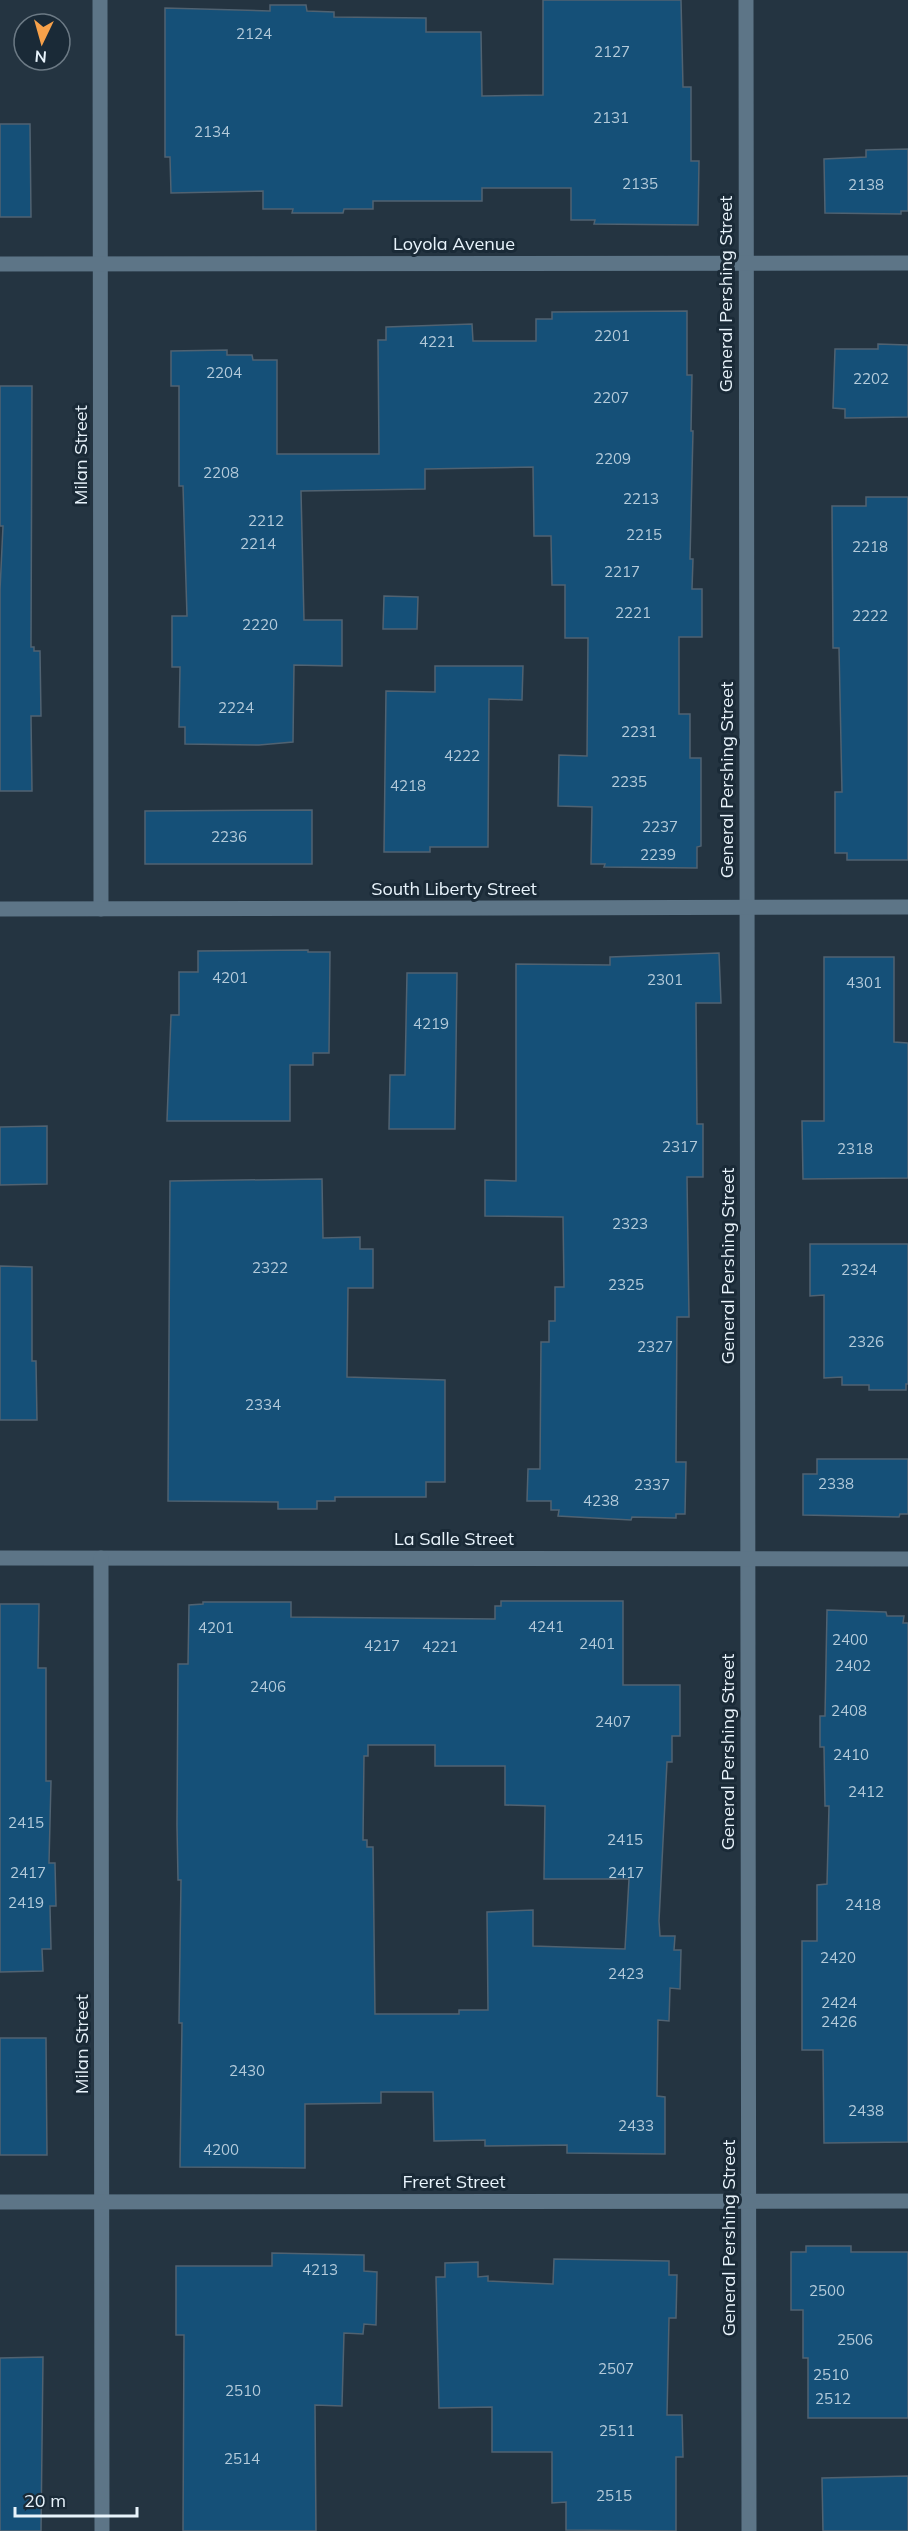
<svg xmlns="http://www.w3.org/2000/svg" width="908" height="2531" viewBox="0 0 908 2531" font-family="Mulish,sans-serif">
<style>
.building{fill:#155078;stroke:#506271;stroke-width:1.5;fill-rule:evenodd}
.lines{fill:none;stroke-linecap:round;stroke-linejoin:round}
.street{stroke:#5d7587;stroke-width:15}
.labels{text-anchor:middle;stroke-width:6;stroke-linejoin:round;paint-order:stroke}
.number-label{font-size:15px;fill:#b3cada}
.street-label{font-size:18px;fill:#e8f3fb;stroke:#1a2a37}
</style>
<rect width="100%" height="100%" fill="#243441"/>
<!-- building -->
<g class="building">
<path d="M 543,0 L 681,0 L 683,87 L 691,87 L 691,161 L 699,161 L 698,225 L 594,224 L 595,220 L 571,220 L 571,188 L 482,188 L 482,201 L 373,201 L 373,209 L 344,209 L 343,213 L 292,213 L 293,209 L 263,209 L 263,191 L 171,193 L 170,157 L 165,157 L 165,8 L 270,11 L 270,5 L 306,5 L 307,11 L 334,12 L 334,17 L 426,18 L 426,32 L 481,32 L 482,96 L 543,95 Z"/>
<path d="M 0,124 L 30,124 L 31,217 L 0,217 Z"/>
<path d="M 908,149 L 908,211 L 901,211 L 901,214 L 825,213 L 824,159 L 866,157 L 866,150 Z"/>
<path d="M 687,311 L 687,375 L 692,375 L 691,431 L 693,431 L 690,559 L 693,559 L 692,589 L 702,589 L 702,637 L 679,637 L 679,714 L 690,714 L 690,758 L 701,758 L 701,846 L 697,847 L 697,868 L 604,867 L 605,864 L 591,864 L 592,807 L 558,806 L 559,755 L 587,756 L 588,638 L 565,638 L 565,585 L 552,585 L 551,536 L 534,536 L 533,467 L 425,469 L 425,489 L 301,491 L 304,620 L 342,620 L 342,666 L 294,665 L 293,742 L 259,745 L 185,744 L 185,727 L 179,727 L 180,667 L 172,667 L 172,616 L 187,616 L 183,486 L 179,486 L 179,386 L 171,386 L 171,351 L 227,350 L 227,355 L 252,355 L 253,360 L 277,360 L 277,454 L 379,454 L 378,340 L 386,340 L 386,327 L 472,324 L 473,341 L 536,341 L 536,319 L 552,319 L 552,312 Z"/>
<path d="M 878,344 L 908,345 L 908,417 L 845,418 L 845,409 L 833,408 L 835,349 L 878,349 Z"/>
<path d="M 0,386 L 32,386 L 31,647 L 34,647 L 34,651 L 40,651 L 41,716 L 31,716 L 32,791 L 0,791 L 0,590 L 3,526 L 0,526 Z"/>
<path d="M 866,497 L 908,497 L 908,860 L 847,860 L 847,853 L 835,853 L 835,792 L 842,792 L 839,648 L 833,648 L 832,506 L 866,506 Z"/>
<path d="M 384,596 L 418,597 L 417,629 L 383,629 Z"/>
<path d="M 435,666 L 523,666 L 522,700 L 489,699 L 488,847 L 430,847 L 430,852 L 384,852 L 386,691 L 435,692 Z"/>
<path d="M 312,810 L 312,864 L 145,864 L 145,811 Z"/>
<path d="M 308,950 L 308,952 L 330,952 L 329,1053 L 313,1053 L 313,1065 L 290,1065 L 290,1121 L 167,1121 L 171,1015 L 179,1015 L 179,972 L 198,972 L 198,951 Z"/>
<path d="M 719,953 L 721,1003 L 696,1003 L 697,1124 L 703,1124 L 703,1177 L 687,1177 L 689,1317 L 677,1317 L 676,1462 L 686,1462 L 685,1514 L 676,1514 L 676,1518 L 632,1517 L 631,1520 L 558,1516 L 559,1510 L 551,1510 L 551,1501 L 527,1501 L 528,1469 L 540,1469 L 541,1342 L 549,1342 L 549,1321 L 555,1321 L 555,1287 L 564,1287 L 563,1217 L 485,1216 L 485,1180 L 516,1181 L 516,964 L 610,965 L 610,957 Z"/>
<path d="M 824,957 L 894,957 L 894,1042 L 908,1043 L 908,1178 L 803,1179 L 802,1121 L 824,1121 Z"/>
<path d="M 407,973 L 457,973 L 455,1129 L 389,1129 L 390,1075 L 405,1075 Z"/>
<path d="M 47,1126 L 47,1184 L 0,1185 L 0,1127 Z"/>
<path d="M 322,1179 L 323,1238 L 360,1237 L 360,1249 L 373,1249 L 373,1288 L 348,1288 L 347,1377 L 445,1380 L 445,1482 L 426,1482 L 426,1497 L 335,1497 L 335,1501 L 317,1501 L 317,1509 L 278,1509 L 278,1502 L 168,1501 L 170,1181 Z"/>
<path d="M 810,1244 L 908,1244 L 908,1384 L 906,1384 L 906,1390 L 869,1390 L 869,1385 L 842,1385 L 842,1377 L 824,1378 L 824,1295 L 810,1296 Z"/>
<path d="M 0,1266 L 32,1267 L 32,1361 L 36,1361 L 37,1420 L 0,1420 Z"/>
<path d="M 817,1459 L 908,1459 L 908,1514 L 900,1514 L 899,1517 L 803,1515 L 803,1474 L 817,1474 Z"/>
<path d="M 501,1601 L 623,1601 L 623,1685 L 680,1685 L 680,1736 L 672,1736 L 672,1762 L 667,1762 L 659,1921 L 660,1936 L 675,1936 L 674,1950 L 681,1950 L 680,1989 L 670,1988 L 669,2021 L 658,2020 L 657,2096 L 665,2097 L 665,2154 L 567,2153 L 567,2145 L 485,2146 L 485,2140 L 434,2141 L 433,2092 L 381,2092 L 381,2103 L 305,2104 L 305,2168 L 180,2167 L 182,2023 L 179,2023 L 181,1880 L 178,1880 L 177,1825 L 178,1664 L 188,1664 L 189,1605 L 203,1604 L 203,1602 L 291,1602 L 291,1617 L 495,1619 L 495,1606 L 501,1606 ZM 368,1745 L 435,1745 L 435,1766 L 505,1766 L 505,1805 L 545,1806 L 544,1879 L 629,1879 L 625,1949 L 533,1946 L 533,1910 L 487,1912 L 488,2010 L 459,2010 L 459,2014 L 375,2014 L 373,1847 L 367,1847 L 367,1840 L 363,1840 L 364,1756 L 368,1756 Z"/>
<path d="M 0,1604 L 39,1604 L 38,1668 L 46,1668 L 46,1781 L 51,1781 L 49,1863 L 55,1863 L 56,1906 L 50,1906 L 51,1949 L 42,1949 L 43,1971 L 0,1972 Z"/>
<path d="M 827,1610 L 886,1612 L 887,1616 L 904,1616 L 903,1623 L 908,1623 L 908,2142 L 824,2143 L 823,2050 L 802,2050 L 802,1941 L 817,1941 L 817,1885 L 827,1884 L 829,1806 L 825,1806 L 824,1747 L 820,1747 L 820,1716 L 825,1716 Z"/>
<path d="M 0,2038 L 46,2038 L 47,2155 L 0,2155 Z"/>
<path d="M 806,2246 L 851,2246 L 851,2252 L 908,2252 L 908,2418 L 808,2418 L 808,2358 L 803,2358 L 803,2310 L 791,2310 L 791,2252 L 806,2252 Z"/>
<path d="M 272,2253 L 364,2255 L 364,2271 L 377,2272 L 376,2325 L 364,2324 L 363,2334 L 344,2333 L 342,2406 L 315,2405 L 316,2531 L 183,2531 L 184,2335 L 176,2335 L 176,2266 L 272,2266 Z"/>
<path d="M 554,2259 L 669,2261 L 669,2275 L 677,2275 L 676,2318 L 669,2318 L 667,2415 L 682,2415 L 683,2457 L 676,2457 L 676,2531 L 566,2530 L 566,2502 L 552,2503 L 552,2452 L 492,2452 L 492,2407 L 439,2408 L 436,2277 L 445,2277 L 445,2263 L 478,2262 L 478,2277 L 488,2276 L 488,2281 L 553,2284 Z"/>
<path d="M 43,2357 L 41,2531 L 0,2531 L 0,2358 Z"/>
<path d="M 908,2476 L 908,2531 L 823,2531 L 822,2478 Z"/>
</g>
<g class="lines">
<!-- street -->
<g class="street">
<path d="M 100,0 L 101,909"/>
<path d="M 746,0 L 749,2531"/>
<path d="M 0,264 L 908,263"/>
<path d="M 0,909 L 908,907"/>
<path d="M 0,1558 L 908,1559"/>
<path d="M 101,1558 L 102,2531"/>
<path d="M 0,2202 L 908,2201"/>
</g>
</g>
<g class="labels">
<!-- number labels -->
<g class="number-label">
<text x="254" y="39">2124</text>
<text x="612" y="57">2127</text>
<text x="611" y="123">2131</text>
<text x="212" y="137">2134</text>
<text x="640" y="189">2135</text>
<text x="866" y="190">2138</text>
<text x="612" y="341">2201</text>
<text x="437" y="347">4221</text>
<text x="224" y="378">2204</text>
<text x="871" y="384">2202</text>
<text x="611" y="403">2207</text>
<text x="613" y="464">2209</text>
<text x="221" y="478">2208</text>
<text x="641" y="504">2213</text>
<text x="266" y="526">2212</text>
<text x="644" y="540">2215</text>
<text x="258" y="549">2214</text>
<text x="870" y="552">2218</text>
<text x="622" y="577">2217</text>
<text x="633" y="618">2221</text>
<text x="870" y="621">2222</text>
<text x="260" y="630">2220</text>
<text x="236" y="713">2224</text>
<text x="639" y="737">2231</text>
<text x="462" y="761">4222</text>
<text x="629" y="787">2235</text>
<text x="408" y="791">4218</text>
<text x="660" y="832">2237</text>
<text x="229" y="842">2236</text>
<text x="658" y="860">2239</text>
<text x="230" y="983">4201</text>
<text x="665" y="985">2301</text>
<text x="864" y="988">4301</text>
<text x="431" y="1029">4219</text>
<text x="680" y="1152">2317</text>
<text x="855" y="1154">2318</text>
<text x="630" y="1229">2323</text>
<text x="270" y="1273">2322</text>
<text x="859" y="1275">2324</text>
<text x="626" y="1290">2325</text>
<text x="866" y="1347">2326</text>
<text x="655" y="1352">2327</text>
<text x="263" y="1410">2334</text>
<text x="836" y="1489">2338</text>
<text x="652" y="1490">2337</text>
<text x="601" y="1506">4238</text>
<text x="546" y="1632">4241</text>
<text x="216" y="1633">4201</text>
<text x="850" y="1645">2400</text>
<text x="597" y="1649">2401</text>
<text x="382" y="1651">4217</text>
<text x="440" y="1652">4221</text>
<text x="853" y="1671">2402</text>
<text x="268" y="1692">2406</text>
<text x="849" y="1716">2408</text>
<text x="613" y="1727">2407</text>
<text x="851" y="1760">2410</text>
<text x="866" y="1797">2412</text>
<text x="26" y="1828">2415</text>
<text x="625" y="1845">2415</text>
<text x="28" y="1878">2417</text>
<text x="626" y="1878">2417</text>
<text x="26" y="1908">2419</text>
<text x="863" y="1910">2418</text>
<text x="838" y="1963">2420</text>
<text x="626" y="1979">2423</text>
<text x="839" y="2008">2424</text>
<text x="839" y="2027">2426</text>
<text x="247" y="2076">2430</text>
<text x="866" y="2116">2438</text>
<text x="636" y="2131">2433</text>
<text x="221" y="2155">4200</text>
<text x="320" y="2275">4213</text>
<text x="827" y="2296">2500</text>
<text x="855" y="2345">2506</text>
<text x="616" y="2374">2507</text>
<text x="831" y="2380">2510</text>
<text x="243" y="2396">2510</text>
<text x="833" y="2404">2512</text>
<text x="617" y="2436">2511</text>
<text x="242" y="2464">2514</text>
<text x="614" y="2501">2515</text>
</g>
<!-- street labels -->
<g class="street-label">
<text x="454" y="250">Loyola Avenue</text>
<text transform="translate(726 294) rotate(-90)" y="6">General Pershing Street</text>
<text transform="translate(81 455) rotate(-90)" y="6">Milan Street</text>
<text transform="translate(727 780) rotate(-90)" y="6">General Pershing Street</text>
<text x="454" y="895">South Liberty Street</text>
<text transform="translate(728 1266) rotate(-90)" y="6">General Pershing Street</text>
<text x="454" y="1545">La Salle Street</text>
<text transform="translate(728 1752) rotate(-90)" y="6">General Pershing Street</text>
<text transform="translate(82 2044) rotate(-90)" y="6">Milan Street</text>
<text x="454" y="2188">Freret Street</text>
<text transform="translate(729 2238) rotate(-90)" y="6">General Pershing Street</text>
</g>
</g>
<!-- north arrow -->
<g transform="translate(42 42) rotate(185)"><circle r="28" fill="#1a2a37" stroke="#6c7a85" stroke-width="1.5"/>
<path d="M0-4.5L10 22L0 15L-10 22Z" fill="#f7a14a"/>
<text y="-9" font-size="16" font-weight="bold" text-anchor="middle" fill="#e8f3fb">N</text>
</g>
<!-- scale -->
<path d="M15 2507v9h122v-9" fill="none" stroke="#e8f3fb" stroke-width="3"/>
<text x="24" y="2507" font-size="18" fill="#e8f3fb" stroke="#1a2a37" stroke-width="4.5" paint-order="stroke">20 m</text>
</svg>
